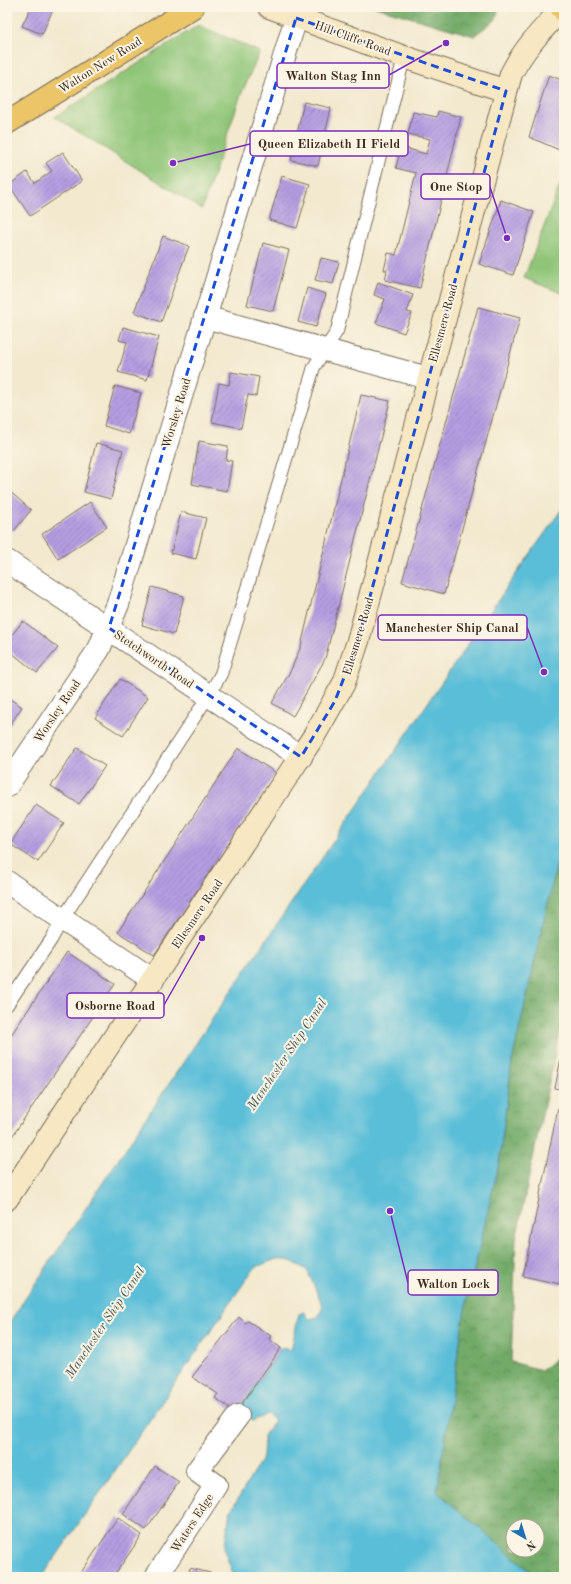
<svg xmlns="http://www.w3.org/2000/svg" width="571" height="1584" viewBox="0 0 571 1584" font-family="'Old Standard TT',serif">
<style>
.forest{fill:url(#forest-crowns);stroke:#566a43;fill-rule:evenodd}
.park{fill:#8ec577;stroke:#64784a}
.water{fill:#5abed8;stroke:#4a747b}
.building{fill:url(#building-hatch)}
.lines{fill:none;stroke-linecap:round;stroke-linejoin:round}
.lane-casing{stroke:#7b6d5c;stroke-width:14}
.street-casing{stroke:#7b6d5c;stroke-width:24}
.secondary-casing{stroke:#7b6d5c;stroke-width:24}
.primary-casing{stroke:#7b6d5c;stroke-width:24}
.highway-casing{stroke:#7b6d5c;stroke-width:24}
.lane{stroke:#fff;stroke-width:12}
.street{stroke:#fff;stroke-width:22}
.secondary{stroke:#f7e8c3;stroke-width:22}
.primary{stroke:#ecc569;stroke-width:22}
.highway{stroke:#ecc569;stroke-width:22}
.marked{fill:none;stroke:#1d4ed8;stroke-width:3;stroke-dasharray:8 5;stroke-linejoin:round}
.labels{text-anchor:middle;stroke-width:4;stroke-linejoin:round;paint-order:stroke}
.street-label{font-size:12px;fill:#3b2a1e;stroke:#fcf5e5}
.water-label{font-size:13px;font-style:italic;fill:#445656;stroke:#fcf5e5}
.leader{fill:none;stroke:#7b2cbf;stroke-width:1.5}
.callout-dot{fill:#7b2cbf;stroke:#fcf5e5;stroke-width:1.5}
.callout{fill:#fcf5e5;stroke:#7b2cbf;stroke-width:1.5}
.callout-label{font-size:13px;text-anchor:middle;font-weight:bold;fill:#3b2a1e}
</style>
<defs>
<pattern id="forest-crowns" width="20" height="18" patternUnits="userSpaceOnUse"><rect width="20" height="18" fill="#72aa68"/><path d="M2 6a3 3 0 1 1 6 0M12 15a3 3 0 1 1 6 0" fill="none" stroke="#5f8b55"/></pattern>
<pattern id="building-hatch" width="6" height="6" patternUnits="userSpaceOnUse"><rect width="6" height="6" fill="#b59ee2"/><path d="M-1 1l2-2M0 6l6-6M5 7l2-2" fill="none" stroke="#9481b7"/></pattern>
</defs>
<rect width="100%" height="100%" fill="#fcf5e5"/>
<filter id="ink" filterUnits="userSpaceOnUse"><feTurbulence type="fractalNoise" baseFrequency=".025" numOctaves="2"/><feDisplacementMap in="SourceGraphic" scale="8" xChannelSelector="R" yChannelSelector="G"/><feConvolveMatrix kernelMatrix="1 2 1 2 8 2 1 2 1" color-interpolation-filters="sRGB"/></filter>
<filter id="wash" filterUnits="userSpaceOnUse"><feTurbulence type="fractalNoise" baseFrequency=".012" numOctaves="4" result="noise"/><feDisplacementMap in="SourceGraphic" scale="16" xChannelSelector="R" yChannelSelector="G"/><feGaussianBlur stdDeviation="0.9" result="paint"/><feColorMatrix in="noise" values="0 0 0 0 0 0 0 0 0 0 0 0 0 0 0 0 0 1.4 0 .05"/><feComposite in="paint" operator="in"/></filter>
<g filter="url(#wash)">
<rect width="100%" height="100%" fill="#f2e9ce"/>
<!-- forest -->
<g class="forest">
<path d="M 375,7 L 499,7 L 496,19 L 474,36 Z"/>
<path d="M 564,832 L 564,1011 L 516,1239 L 511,1362 L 542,1370 L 564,1352 L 564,1577 L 537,1577 L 437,1492 L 464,1314 L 499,1163 L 512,1061 ZM 513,1526 L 537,1526 L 537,1550 L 513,1550 Z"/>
</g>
<!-- park -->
<g class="park">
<path d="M 198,25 L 260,52 L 240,97 L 202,209 L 55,117 Z"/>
<path d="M 564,175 L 564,294 L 524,278 Z"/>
</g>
<!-- water -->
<path class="water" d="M 564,506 L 564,832 L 512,1061 L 499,1163 L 464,1314 L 437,1492 L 537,1577 L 246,1577 L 233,1574 L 224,1550 L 230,1512 L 263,1457 L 264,1436 L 274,1420 L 268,1414 L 253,1421 L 238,1411 L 281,1348 L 291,1350 L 299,1314 L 304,1312 L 309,1319 L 318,1317 L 323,1306 L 307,1270 L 291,1261 L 276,1259 L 254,1268 L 42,1577 L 7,1577 L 7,1326 L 225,1000 L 514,577 Z"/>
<g id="blocks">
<!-- building -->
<g class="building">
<path d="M 31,7 L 54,7 L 42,34 L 22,26 Z"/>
<path d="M 549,75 L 564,81 L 564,152 L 529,137 Z"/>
<path d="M 304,102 L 331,108 L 318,166 L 291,160 Z"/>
<path d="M 438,111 L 461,117 L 420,288 L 385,280 L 387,270 L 384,270 L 388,253 L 396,255 L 416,173 L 396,168 L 401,147 L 426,154 L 430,139 L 408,134 L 413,112 L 437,117 Z"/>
<path d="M 63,152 L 82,181 L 30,216 L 9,185 L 27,172 L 35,183 L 52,171 L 46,163 Z"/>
<path d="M 282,176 L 310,184 L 297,228 L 269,220 Z"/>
<path d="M 501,200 L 534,212 L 513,275 L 479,264 Z"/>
<path d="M 163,236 L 189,246 L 161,322 L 134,312 Z"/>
<path d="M 263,243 L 289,250 L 273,311 L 247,305 Z"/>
<path d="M 321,258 L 339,262 L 333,284 L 315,280 Z"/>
<path d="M 378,282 L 413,295 L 407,312 L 412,313 L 404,333 L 376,323 L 385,299 L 374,295 Z"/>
<path d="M 307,288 L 326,294 L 316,327 L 298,322 Z"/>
<path d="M 478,307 L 520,318 L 444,594 L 402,582 Z"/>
<path d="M 123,327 L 159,337 L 147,380 L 118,372 L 127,342 L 119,340 Z"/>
<path d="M 231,372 L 259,377 L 256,396 L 248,395 L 241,428 L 212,422 L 219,383 L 229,385 Z"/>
<path d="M 115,386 L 141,393 L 129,434 L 104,426 Z"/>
<path d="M 361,395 L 390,401 L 325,659 L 293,716 L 272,703 L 291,670 L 301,646 Z"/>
<path d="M 199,441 L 228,446 L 226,460 L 232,461 L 227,491 L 192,484 Z"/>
<path d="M 96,443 L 123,450 L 111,499 L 84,492 Z"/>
<path d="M 7,489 L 31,510 L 14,531 L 7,525 Z"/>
<path d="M 90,502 L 107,527 L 58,559 L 42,534 Z"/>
<path d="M 181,512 L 206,518 L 196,559 L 171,553 Z"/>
<path d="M 152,587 L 184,596 L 174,634 L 142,625 Z"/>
<path d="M 23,621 L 58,648 L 37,673 L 7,649 L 7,641 Z"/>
<path d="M 120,679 L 148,697 L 123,736 L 95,718 Z"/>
<path d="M 7,697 L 22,707 L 7,729 Z"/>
<path d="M 77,748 L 105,766 L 79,804 L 51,786 Z"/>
<path d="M 238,748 L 276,773 L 154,955 L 118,932 Z"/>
<path d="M 36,805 L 64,823 L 38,862 L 10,844 Z"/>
<path d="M 67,952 L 115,984 L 7,1144 L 7,1041 Z"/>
<path d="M 563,1048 L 564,1048 L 564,1090 L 555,1088 Z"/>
<path d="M 558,1108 L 564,1109 L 564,1285 L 523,1276 Z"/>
<path d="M 239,1317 L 245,1323 L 248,1321 L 271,1336 L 269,1339 L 281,1348 L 236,1412 L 215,1398 L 218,1394 L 192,1377 Z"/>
<path d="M 155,1466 L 179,1482 L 146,1530 L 123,1514 Z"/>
<path d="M 118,1518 L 142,1535 L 113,1577 L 78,1577 Z"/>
<path d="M 190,1568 L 218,1575 L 217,1577 L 188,1577 Z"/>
</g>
</g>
</g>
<g filter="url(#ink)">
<use href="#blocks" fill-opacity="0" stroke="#7b6d5c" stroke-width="1"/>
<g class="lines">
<!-- lane casing -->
<g class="lane-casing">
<path id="lane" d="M 7,1005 L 51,940 L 63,918 L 209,695 L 221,674 L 314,367 L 337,331 L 404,57"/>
</g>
<!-- street casing -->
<g class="street-casing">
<g id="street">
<path d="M 205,317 L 428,378"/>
<path d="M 7,561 L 301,757"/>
<path d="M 7,786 L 99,649 L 118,604 L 296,18"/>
<path d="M 7,882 L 153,980"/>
<path d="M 156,1577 L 216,1485 L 197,1471 L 238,1416"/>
</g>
</g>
<!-- secondary casing -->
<g class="secondary-casing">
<g id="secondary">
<path d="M 269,7 L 404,57 L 506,91"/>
<path d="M 7,1199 L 314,736 L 344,683 L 358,641 L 511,74 C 524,48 543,29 562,9"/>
</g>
</g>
<!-- primary casing -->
<g class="primary-casing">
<path id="primary" d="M 7,123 L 193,7"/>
</g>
<!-- highway casing -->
<g class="highway-casing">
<path id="highway" d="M 561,7 L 564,11"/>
</g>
<!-- lane -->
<use href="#lane" class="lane"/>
<!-- street -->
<use href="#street" class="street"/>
<!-- secondary -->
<use href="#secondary" class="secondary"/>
<!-- primary -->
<use href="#primary" class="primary"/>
<!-- highway -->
<use href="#highway" class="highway"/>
</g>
</g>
<!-- marked area -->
<path class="marked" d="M 296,18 L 506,91 L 358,641 L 335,701 L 301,757 L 109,628 Z"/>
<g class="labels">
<!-- street labels -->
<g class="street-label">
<text transform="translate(353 38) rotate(20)" y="4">Hill Cliffe Road</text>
<text transform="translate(100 65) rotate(-32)" y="4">Walton New Road</text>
<text transform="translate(443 323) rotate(-75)" y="4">Ellesmere Road</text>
<text transform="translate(176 413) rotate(-73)" y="4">Worsley Road</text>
<text transform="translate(358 636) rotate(-73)" y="4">Ellesmere Road</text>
<text transform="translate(154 659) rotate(34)" y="4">Stetchworth Road</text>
<text transform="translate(57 711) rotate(-56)" y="4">Worsley Road</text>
<text transform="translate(197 914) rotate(-56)" y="4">Ellesmere Road</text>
<text transform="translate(192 1523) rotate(-57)" y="4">Waters Edge</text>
</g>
<!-- water labels -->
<g class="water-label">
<text transform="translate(286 1054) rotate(-56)" y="5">Manchester Ship Canal</text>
<text transform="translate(104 1322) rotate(-56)" y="5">Manchester Ship Canal</text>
</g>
</g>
<!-- callouts -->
<path class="leader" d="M446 43L389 75M173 163L250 144M507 238L490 187M544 672L527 627M202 938L164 1005M390 1211L408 1283"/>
<g class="callout-dot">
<circle cx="446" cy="43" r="4"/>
<circle cx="173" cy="163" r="4"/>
<circle cx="507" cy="238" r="4"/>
<circle cx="544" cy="672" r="4"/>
<circle cx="202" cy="938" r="4"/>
<circle cx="390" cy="1211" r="4"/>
</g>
<g class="callout">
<rect x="277" y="63" width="112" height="25" rx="4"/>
<rect x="250" y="131" width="158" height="25" rx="4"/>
<rect x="421" y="174" width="69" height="25" rx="4"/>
<rect x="378" y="615" width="149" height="25" rx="4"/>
<rect x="67" y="993" width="97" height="25" rx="4"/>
<rect x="408" y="1270" width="90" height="25" rx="4"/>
</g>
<g class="callout-label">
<text x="333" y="80">Walton Stag Inn</text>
<text x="329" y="148">Queen Elizabeth II Field</text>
<text x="456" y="191">One Stop</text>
<text x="452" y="632">Manchester Ship Canal</text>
<text x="115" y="1010">Osborne Road</text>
<text x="453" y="1288">Walton Lock</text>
</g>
<!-- margin -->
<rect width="571" height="1584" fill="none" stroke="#fcf5e5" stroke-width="24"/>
<!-- north arrow -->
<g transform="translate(525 1538) rotate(142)"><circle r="19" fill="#fcf5e5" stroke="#afa495"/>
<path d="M0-3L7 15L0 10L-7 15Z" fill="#1f6fb2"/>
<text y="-6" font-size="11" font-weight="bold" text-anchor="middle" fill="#3b2a1e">N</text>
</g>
</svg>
